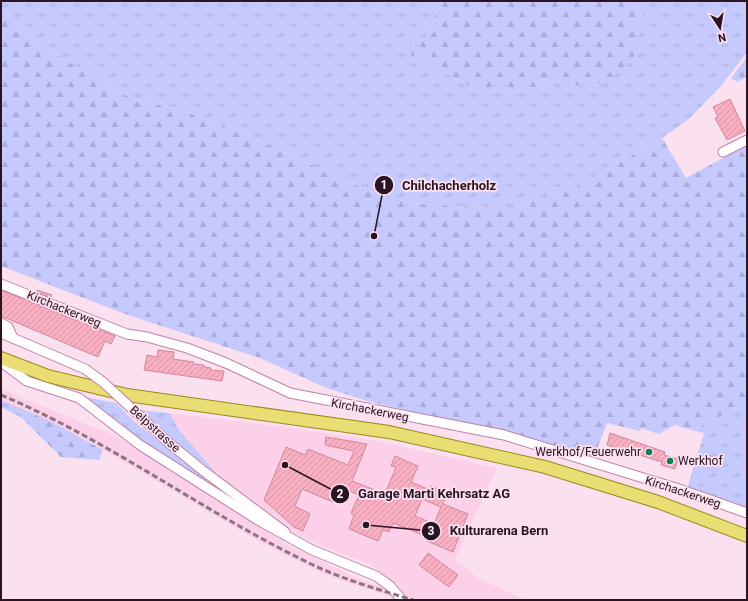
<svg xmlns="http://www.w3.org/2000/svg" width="748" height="601" viewBox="0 0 748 601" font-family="Roboto,sans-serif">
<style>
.built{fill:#fcd0e9}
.grass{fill:url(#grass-tufts)}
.forest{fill:url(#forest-firs)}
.building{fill:url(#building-hatch);stroke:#cf899b;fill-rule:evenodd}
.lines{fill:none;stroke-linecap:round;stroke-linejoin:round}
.minor-casing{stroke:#bf82a7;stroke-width:11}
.major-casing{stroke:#9d891c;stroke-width:14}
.minor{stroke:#fff;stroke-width:9}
.major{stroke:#e9de74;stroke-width:12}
.rail{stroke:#8d7483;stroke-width:3;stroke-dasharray:6 3;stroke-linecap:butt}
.minor-bridge-casing{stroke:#bf82a7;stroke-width:11;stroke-linecap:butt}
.minor-bridge{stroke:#fff;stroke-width:9}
.poi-dot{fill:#157d57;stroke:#fbe0ef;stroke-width:1.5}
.labels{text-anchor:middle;stroke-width:3.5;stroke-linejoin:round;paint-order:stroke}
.street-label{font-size:12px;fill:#2b1422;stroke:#fbe0ef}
.poi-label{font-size:12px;fill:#2b1422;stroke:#fbe0ef;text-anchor:end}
.leader{fill:none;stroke:#2b1422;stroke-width:1.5}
.callout-dot{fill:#2b1422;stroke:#fbe0ef;stroke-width:1.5}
.mark-label{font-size:12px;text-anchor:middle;font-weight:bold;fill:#fff}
.callout-label{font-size:13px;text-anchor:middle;font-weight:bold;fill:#2b1422;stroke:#fbe0ef;stroke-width:3.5;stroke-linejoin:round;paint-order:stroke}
</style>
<defs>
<pattern id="grass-tufts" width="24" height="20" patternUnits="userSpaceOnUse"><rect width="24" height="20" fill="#c6c9fd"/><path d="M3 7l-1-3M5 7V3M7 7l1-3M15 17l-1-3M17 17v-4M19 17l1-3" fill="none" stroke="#aaacd9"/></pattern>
<pattern id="forest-firs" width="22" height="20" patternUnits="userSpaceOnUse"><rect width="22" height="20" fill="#c6c9fd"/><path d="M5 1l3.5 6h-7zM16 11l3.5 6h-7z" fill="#aaacd9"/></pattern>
<pattern id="building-hatch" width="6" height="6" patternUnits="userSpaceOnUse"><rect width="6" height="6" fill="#f8afc2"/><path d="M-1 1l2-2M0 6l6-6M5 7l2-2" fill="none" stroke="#d596a6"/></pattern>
</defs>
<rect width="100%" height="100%" fill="#fbe0ef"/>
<!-- built -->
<path class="built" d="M 1,389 L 118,437 L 291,547 L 359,579 L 400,592 L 387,577 L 370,564 L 326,548 L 300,536 L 274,520 L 216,473 L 179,430 L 170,413 L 293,428 L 378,441 L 497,468 L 455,559 L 479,579 L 526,600 L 400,600 L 326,575 L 260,542 L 90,442 L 54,423 L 1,400 Z"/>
<!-- grass -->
<g class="grass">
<path d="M 1,1 L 429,1 L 436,13 L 430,31 L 424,40 L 455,77 L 480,91 L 525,92 L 554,79 L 579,86 L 643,15 L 629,1 L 747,1 L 747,52 L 721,86 L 689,119 L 662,138 L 581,185 L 509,207 L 454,206 L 408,203 L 354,185 L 241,132 L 178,109 L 134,100 L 37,44 L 1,8 Z"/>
<path d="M 86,397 L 116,403 L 134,421 L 207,479 L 206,482 C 164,456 123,430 86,397 Z"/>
<path d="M 1,400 L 27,411 L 22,418 L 1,407 Z"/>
<path d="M 747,404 L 747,511 L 687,489 L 704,433 L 691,430 Z"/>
<path d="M 139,410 L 170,413 L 179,430 L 216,473 L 174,442 Z"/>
</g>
<!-- forest -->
<g class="forest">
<path d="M 429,1 L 629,1 L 643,15 L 634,57 L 607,82 L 579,86 L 554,79 L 525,92 L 480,91 L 411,55 L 411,40 L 424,40 L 430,31 L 436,13 Z"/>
<path d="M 1,8 L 37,44 L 134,100 L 178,109 L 241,132 L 354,185 L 408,203 L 454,206 L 509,207 L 581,185 L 662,138 L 686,178 L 747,145 L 747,404 L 691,430 L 675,425 L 659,434 L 641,428 L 640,431 L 607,423 L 594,457 L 470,425 L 367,401 L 324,387 L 260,358 L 125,314 L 1,266 Z"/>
<path d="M 747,57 L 747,77 L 737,82 L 731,78 Z"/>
<path d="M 27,411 L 54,423 L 103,450 L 99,460 L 61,457 L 22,418 Z"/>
</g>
<!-- building -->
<g class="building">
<path d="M 730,99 L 745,131 L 727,140 L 715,118 L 718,117 L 713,107 Z"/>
<path d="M 1,290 L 115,336 L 111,344 L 105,341 L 98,357 L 1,316 Z"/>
<path d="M 37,290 L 52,295 L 51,298 L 37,292 Z"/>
<path d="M 158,350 L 174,352 L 173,359 L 194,362 L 193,364 L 204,365 L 204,367 L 211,368 L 210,370 L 224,371 L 222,381 L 144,370 L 147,355 L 157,357 Z"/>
<path d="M 610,433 L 665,452 L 664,455 L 678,459 L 675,469 L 661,465 L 662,462 L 607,445 Z"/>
<path d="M 326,437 L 367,444 L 352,481 L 385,494 L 396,467 L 391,466 L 395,456 L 418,466 L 411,482 L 430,490 L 431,486 L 447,493 L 443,504 L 468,514 L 453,552 L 427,541 L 428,537 L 393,523 L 389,532 L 383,530 L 378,541 L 349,529 L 354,515 L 351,513 L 359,495 L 339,487 L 333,502 L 302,489 L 295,506 L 310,514 L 303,531 L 294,527 L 264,500 L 286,447 L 305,455 L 308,449 L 348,465 L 354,451 L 325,445 ZM 422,499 L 441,507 L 434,524 L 415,516 Z"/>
<path d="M 428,553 L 458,575 L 449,587 L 419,565 Z"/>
</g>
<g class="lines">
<!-- minor casing -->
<g class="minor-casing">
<g id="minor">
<path d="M 723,152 L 747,140"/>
<path d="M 1,284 L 127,334 L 147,337 L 187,348 L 226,363 L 290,393 L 504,435 L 679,489 L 747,513"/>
<path d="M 1,323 L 8,327 L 13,338"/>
<path d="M 1,333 L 85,369"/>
<path d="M 1,362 L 27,381 L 79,398 L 140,445 L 258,520 L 312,550 L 376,576 L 390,586 L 402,600"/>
<path d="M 144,420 L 169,443 L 201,469 L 285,532"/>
</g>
</g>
<!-- major casing -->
<g class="major-casing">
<path id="major" d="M 1,358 L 48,376 L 127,395 L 389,432 L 545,467 L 658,502 L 747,536"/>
</g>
<!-- minor -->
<use href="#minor" class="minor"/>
<!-- major -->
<use href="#major" class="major"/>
<!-- rail -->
<path class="rail" d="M 1,395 C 110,441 202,511 307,562 C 341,579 377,589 413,600"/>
<!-- minor-bridge casing -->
<g class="minor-bridge-casing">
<path id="minor-bridge" d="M 85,369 L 103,382 L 144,420"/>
</g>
<!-- minor-bridge -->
<use href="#minor-bridge" class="minor-bridge"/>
</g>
<!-- markers -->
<g class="poi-dot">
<circle cx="649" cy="452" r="4"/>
<circle cx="670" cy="461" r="4"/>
</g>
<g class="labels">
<!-- street labels -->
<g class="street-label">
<text transform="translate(64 309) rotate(22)" y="4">Kirchackerweg</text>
<text transform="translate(370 410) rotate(11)" y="4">Kirchackerweg</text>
<text transform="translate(155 429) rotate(42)" y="4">Belpstrasse</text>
<text transform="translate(683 492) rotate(18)" y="4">Kirchackerweg</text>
</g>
<!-- poi labels -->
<g class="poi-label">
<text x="641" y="456">Werkhof/Feuerwehr</text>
<text x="678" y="465" text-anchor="start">Werkhof</text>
</g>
</g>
<!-- callouts -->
<path class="leader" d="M374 236L384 185M285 465L340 494M366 525L431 531"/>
<g class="callout-dot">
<circle cx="374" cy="236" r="4"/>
<circle cx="285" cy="465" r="4"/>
<circle cx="366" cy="525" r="4"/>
<circle cx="384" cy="185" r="10"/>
<circle cx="340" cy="494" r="10"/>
<circle cx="431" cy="531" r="10"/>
</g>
<g class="mark-label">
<text x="384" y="189">1</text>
<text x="340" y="498">2</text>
<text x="431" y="535">3</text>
</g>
<g class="callout-label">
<text x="449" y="190">Chilchacherholz</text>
<text x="434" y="498">Garage Marti Kehrsatz AG</text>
<text x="499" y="535">Kulturarena Bern</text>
</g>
<!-- border -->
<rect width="748" height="601" fill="none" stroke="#2b1422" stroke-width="4"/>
<!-- north arrow -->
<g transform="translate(720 28) rotate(168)" stroke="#fbe0ef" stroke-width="3" paint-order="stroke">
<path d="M0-3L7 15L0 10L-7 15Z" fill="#2b1422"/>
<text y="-6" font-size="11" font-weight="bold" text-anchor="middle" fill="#2b1422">N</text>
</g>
</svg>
